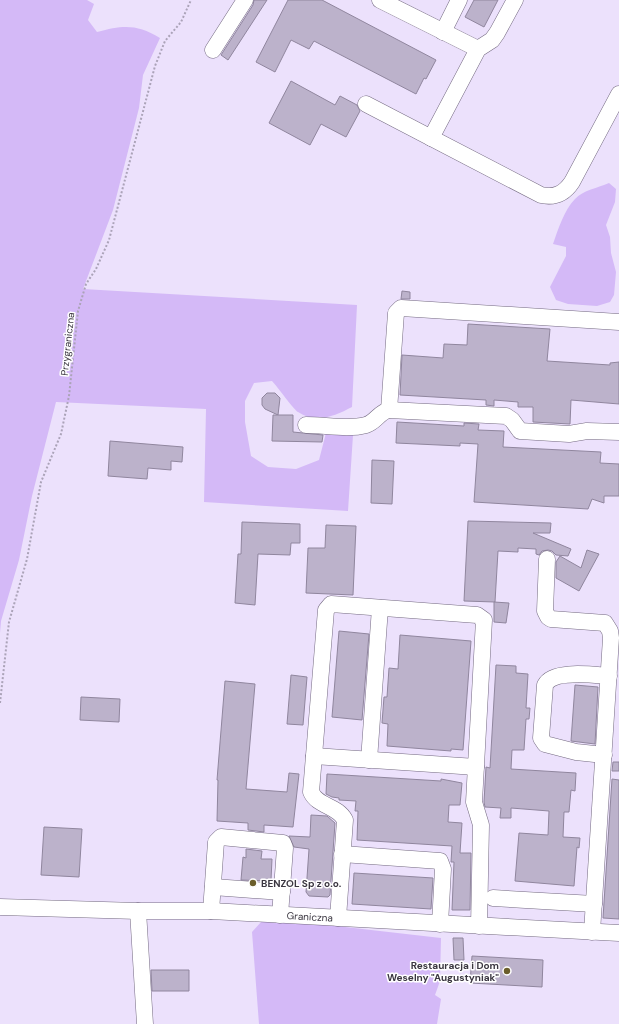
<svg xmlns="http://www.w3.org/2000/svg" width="619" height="1024" viewBox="0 0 619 1024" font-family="'DM Sans',sans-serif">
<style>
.green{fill:#d4b9f7}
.building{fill:#bcb2cb;stroke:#90869e}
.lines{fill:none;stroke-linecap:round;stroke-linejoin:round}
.minor-casing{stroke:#746a81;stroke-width:17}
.path{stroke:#aba3b8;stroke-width:2;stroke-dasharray:2 2;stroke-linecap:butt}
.minor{stroke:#fff;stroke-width:16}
.poi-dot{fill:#6b5e2b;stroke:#fff;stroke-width:1.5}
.labels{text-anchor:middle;stroke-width:3;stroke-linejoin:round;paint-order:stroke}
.street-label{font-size:10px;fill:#3b3741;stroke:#fff}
.poi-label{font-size:10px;font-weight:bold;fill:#3b3741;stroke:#fff;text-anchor:start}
</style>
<rect width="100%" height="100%" fill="#ece1fc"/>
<!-- green -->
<g class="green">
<path d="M 0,0 L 87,0 L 94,4 L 88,20 L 97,32 C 123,25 137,24 160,38 L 143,75 L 139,108 L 113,210 L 83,289 L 357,305 L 352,407 C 335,416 316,424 298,412 C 294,410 277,386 272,381 L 254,383 L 245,401 L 245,422 L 251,456 L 268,467 L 296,469 L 319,460 L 326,433 L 353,435 L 348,511 L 204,502 L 206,409 L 56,402 L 32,496 L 19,560 L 1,621 L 0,633 Z"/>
<path d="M 609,183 L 616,189 L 615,202 L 606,225 L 610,237 L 611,253 L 616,272 L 614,295 L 610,302 L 597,306 L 568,304 L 556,300 L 550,287 L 566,256 L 566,247 L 553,244 C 558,230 564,210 575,199 C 583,190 598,188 609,183 Z"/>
<path d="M 262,921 L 310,923 L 441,938 L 440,981 L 435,995 L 441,999 L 437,1024 L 259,1024 L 252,932 Z"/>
</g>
<!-- building -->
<g class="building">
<path d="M 254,0 L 267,0 L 228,60 L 221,55 L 253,5 Z"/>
<path d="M 288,0 L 322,0 L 436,60 L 426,79 L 424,78 L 416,94 L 314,41 L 309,49 L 291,40 L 275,72 L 256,62 Z"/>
<path d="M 474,0 L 498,0 L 484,27 L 465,17 Z"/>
<path d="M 291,81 L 335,105 L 340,96 L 357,105 L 360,111 L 346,137 L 321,124 L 310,145 L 269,123 Z"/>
<path d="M 402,291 L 410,292 L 410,299 L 401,299 Z"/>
<path d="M 468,324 L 550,329 L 547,361 L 610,365 L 610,363 L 619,362 L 619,404 L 571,400 L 570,424 L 533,422 L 533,407 L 518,407 L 518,402 L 494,400 L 494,406 L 486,405 L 486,400 L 400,395 L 402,355 L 443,358 L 444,344 L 467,345 Z"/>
<path d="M 267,393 L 275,393 L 280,398 L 278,415 L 265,409 L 262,405 L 262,398 Z"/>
<path d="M 273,415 L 293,415 L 293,432 L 323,435 L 322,442 L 272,441 Z"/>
<path d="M 397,422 L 464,426 L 464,423 L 479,424 L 478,430 L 504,431 L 503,447 L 601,452 L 600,463 L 619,464 L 619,496 L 604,496 L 604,503 L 592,499 L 588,509 L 474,502 L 478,444 L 460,443 L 460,446 L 396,443 Z"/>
<path d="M 110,441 L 183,447 L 182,462 L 171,461 L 171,470 L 148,468 L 147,479 L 108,476 Z"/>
<path d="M 372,460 L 394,461 L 392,504 L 371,503 Z"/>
<path d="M 468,521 L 551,523 L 550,533 L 533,533 L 571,549 L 568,556 L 556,555 L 552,551 L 548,550 L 542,551 L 539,555 L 536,554 L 536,549 L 518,548 L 518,552 L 498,551 L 495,602 L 464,601 Z"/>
<path d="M 242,522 L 300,524 L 300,543 L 291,543 L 290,555 L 258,554 L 255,605 L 235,603 L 238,554 L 241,554 Z"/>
<path d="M 326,525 L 356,526 L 353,595 L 306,593 L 308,548 L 325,548 Z"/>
<path d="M 587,550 L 599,554 L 579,591 L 556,578 L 556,562 L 560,556 L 581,568 Z"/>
<path d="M 494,602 L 509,603 L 506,623 L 494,622 Z"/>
<path d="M 339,631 L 369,634 L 362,720 L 332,717 Z"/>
<path d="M 400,635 L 471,641 L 463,750 L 451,749 L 451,751 L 387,746 L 388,724 L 382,723 L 384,697 L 387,697 L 389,668 L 398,669 Z"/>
<path d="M 496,665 L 516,666 L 516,673 L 528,674 L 526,708 L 530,708 L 529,719 L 526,719 L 524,750 L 512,750 L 511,769 L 576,773 L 575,791 L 571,790 L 569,812 L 564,812 L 563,837 L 580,838 L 579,848 L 577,847 L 574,886 L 515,881 L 519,833 L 548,835 L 549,811 L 511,808 L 511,818 L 500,818 L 501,808 L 485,807 L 484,802 L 486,767 L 490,768 Z"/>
<path d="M 291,675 L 307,677 L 303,725 L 287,724 Z"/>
<path d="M 225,681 L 255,684 L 246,789 L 287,792 L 289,773 L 299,774 L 293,827 L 264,825 L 264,832 L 248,830 L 248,823 L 217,821 L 218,780 L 217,780 Z"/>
<path d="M 575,685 L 598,687 L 595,744 L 571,741 Z"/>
<path d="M 81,697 L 120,699 L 119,722 L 80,720 Z"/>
<path d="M 613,762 L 619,762 L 619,771 L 612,771 Z"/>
<path d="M 327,774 L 441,781 L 441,779 L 462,783 L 460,805 L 449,805 L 448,822 L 462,823 L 460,853 L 471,853 L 470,910 L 452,910 L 454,862 L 451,862 L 452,846 L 357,840 L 358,811 L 355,811 L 356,801 L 339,800 L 339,798 L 332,797 L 326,794 Z"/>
<path d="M 612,779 L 619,780 L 619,919 L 603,918 Z"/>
<path d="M 311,815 L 327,816 L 335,823 L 330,895 L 328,897 L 309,896 L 306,892 L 309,849 L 294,847 L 289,836 L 310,837 Z"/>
<path d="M 44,827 L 82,829 L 79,877 L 41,875 Z"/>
<path d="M 246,849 L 262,851 L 261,859 L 272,859 L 271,880 L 267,879 L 267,881 L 241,880 L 243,857 L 246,858 Z"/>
<path d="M 354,873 L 433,878 L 431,909 L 352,904 Z"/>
<path d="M 453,938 L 463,938 L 464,960 L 454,960 Z"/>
<path d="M 472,956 L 543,960 L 542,987 L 470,983 Z"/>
<path d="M 151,970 L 189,970 L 189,991 L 152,991 Z"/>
</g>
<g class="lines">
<!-- minor casing -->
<g class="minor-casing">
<g id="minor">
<path d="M 380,0 L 478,49"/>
<path d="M 443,32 L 459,0"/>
<path d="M 213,50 L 245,0"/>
<path d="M 366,104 L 541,195 C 555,198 564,194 572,182 L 619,94"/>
<path d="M 431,138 L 478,49 L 492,40 L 497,33 L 515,0"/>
<path d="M 389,410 L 396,313 L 401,308 L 619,322"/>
<path d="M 306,425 C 325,425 348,430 366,425 C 376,422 379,412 389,410 L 506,416 L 512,420 L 520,431 L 569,434 L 587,431 L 619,432"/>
<path d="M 547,559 L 545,611 L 548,617 L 551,619 L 605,623 L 610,631 L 611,638 L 592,932"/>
<path d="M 604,755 L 576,752 L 545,744 L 541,738 L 545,685 C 553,669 594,675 609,676"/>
<path d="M 314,756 L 476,767"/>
<path d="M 369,760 L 380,608"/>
<path d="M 342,854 L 440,861 L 443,869 L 440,924"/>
<path d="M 213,887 L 282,892"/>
<path d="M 493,898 L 594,904"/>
<path id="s1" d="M 0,907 L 138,911 L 211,911 L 619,933"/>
<path d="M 138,911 L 145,1024"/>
<path d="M 211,911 L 216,842 L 221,837 L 283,843 L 285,848 L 280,915"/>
<path d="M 338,918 L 345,820 C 337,805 318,807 311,792 L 326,610 L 331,604 L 477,615 L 484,620 L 474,802 L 481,825 L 479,926"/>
</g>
</g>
<!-- path -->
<path class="path" d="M 0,703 L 9,622 L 27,559 L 41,482 L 61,434 L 69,396 L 78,311 L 86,284 L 96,269 L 109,240 L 155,66 L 165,41 L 181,22 L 191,0"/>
<!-- minor -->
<use href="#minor" class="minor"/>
</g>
<!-- markers -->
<g class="poi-dot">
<circle cx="253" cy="883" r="4"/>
<circle cx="507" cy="971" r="4"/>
</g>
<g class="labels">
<!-- street labels -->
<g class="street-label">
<text transform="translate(67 344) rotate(-84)" y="4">Przygraniczna</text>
<text dy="4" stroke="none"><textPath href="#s1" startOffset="310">Graniczna</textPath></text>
</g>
<!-- poi labels -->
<g class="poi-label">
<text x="261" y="887">BENZOL Sp z o.o.</text>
<text x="499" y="969" text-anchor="end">Restauracja i Dom<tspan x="499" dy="12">Weselny "Augustyniak"</tspan></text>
</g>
</g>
</svg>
